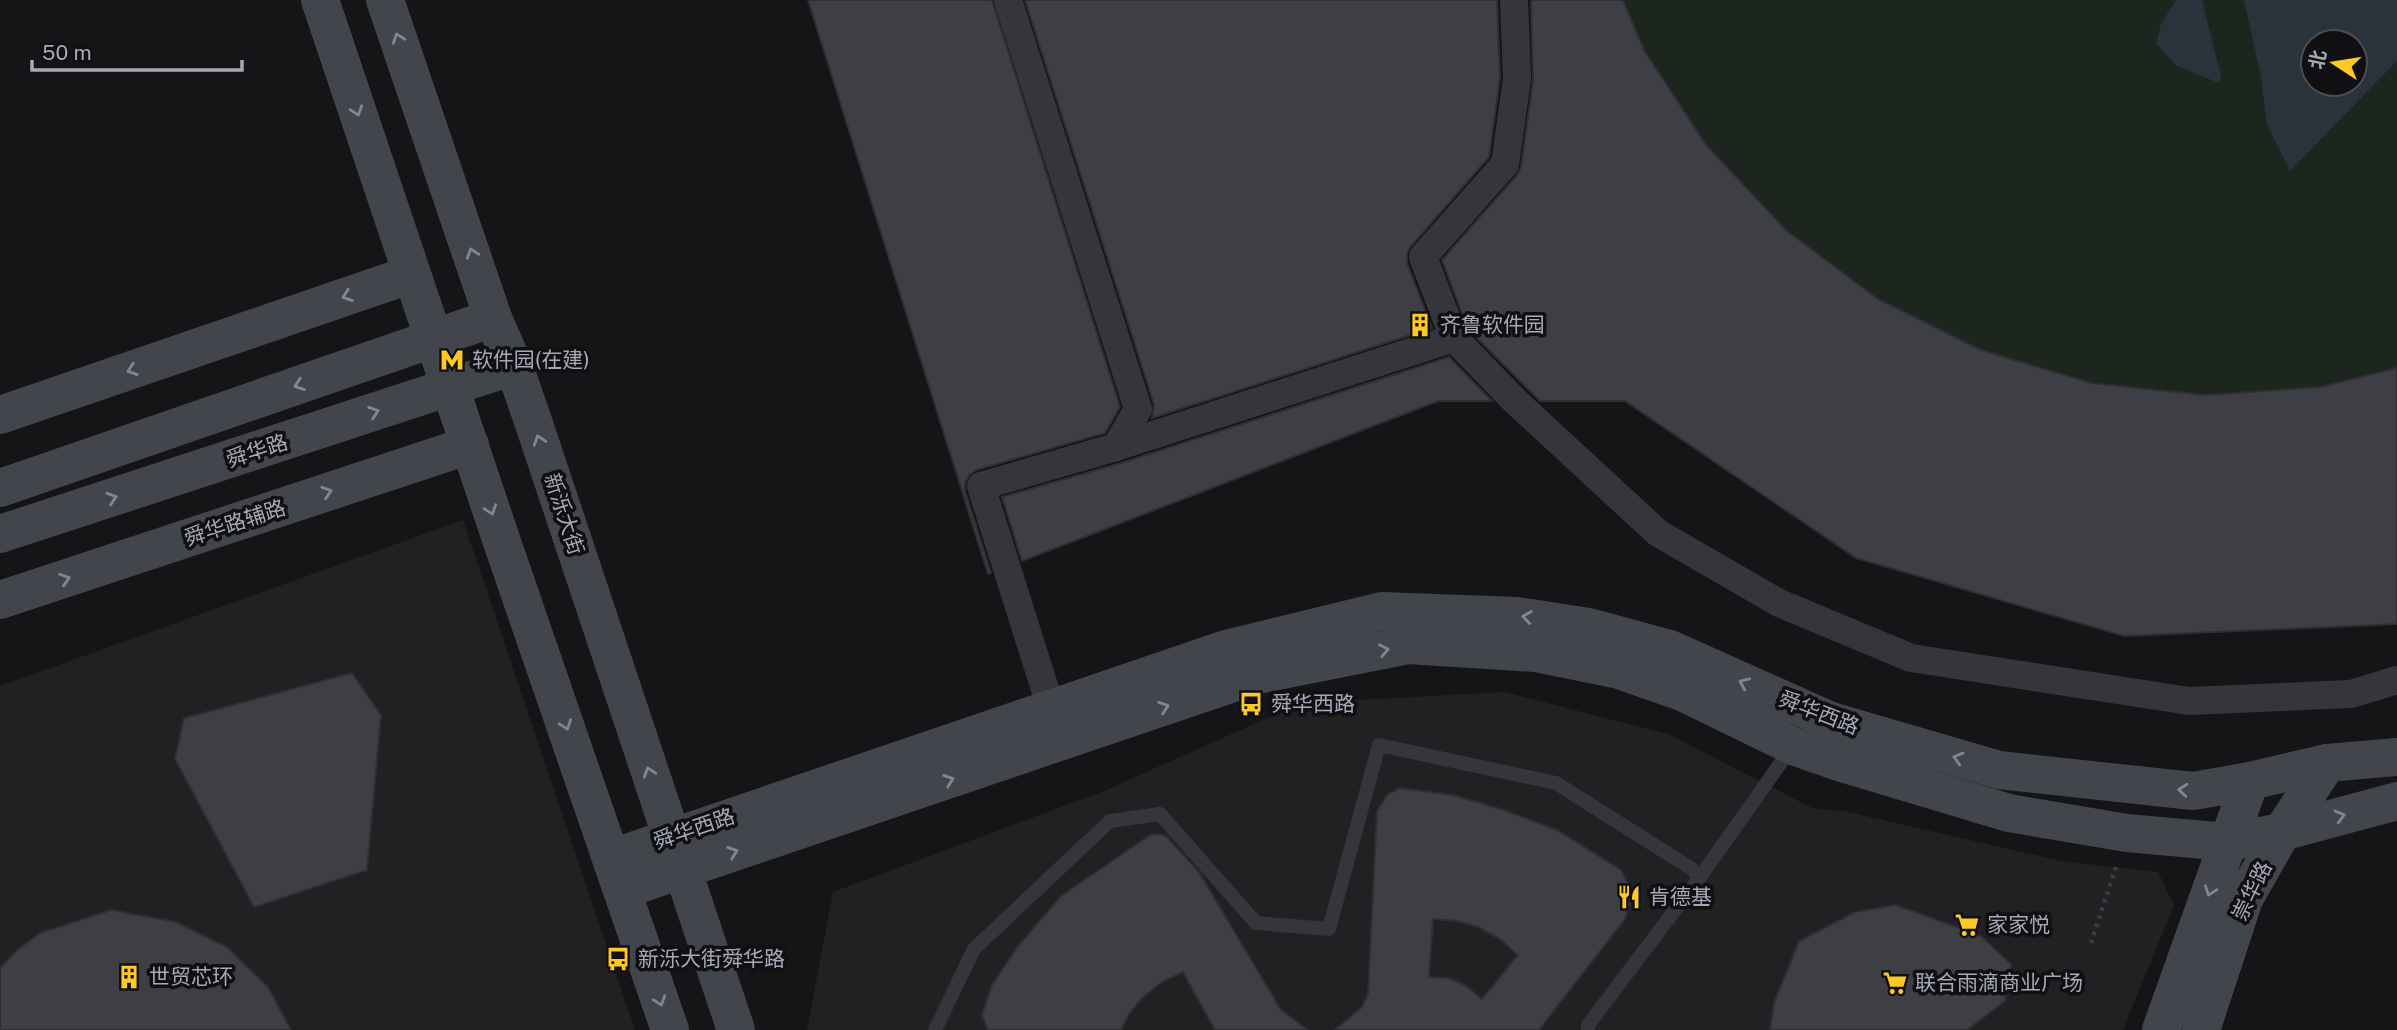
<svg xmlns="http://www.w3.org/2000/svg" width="2397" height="1030" viewBox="0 0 2397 1030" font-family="'Public Sans','Noto Sans SC',sans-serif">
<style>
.built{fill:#212124}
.green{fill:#1c251e;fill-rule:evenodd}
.water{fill:#2a323c;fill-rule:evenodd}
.building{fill:#3e3f44;stroke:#2f2f33;stroke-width:2;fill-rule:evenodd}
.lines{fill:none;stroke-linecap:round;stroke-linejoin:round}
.path{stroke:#3b3d43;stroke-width:4.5;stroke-dasharray:3.5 5;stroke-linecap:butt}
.lane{stroke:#35363c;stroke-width:14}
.street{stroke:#35363c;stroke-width:28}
.secondary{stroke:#43454c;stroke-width:38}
.oneway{stroke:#838692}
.labels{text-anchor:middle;stroke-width:7;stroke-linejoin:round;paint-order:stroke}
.poi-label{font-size:21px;fill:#a5a9b8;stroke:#101012;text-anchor:start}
.street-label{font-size:21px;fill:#a5a9b8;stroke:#101012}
</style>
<rect width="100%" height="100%" fill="#151517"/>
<!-- built -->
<g class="built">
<path d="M 463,520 L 635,1030 L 0,1030 L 0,686 Z"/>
<path d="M 1505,692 L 1668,734 L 1812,808 L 1844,811 L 2061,861 L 2158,872 L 2174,905 L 2123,1030 L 807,1030 L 833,892 L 1104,791 L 1301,703 Z"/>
</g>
<!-- green -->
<path class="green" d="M 1623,0 L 2397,0 L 2397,368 L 2320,387 L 2205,395 L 2091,383 L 1981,350 L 1878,299 L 1786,230 L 1707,146 L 1644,50 ZM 2313,42 L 2355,42 L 2355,84 L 2313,84 Z"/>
<!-- water -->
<g class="water">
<path d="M 2176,0 L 2202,0 L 2221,76 L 2219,83 L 2177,66 L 2156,44 L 2161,24 Z"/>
<path d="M 2244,0 L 2397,0 L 2397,61 L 2290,171 L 2267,125 L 2261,77 ZM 2355,42 L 2355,84 L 2313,84 L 2313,42 Z"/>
</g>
<!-- building -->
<g class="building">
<path d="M 808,0 L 992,0 L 1120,407 L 1105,433 L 976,470 L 969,475 L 965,483 L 965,491 L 991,573 L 988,574 Z"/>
<path d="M 1025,0 L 1497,0 L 1500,78 L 1489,157 L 1411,246 L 1407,253 L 1407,263 L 1432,328 L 1152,418 L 1154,404 Z"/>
<path d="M 1531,0 L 1623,0 L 1644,50 L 1707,146 L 1786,230 L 1878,299 L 1981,350 L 2091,383 L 2205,395 L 2320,387 L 2397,368 L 2397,624 L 2124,636 L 1856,558 L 1625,401 L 1540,401 L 1468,329 L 1442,260 L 1517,175 L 1521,167 L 1533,81 Z"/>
<path d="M 1449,357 L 1492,401 L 1438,401 L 1022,561 L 1002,497 L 1121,463 Z"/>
<path d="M 352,673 L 381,715 L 367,870 L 254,907 L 175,759 L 184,718 Z"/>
<path d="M 1399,788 L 1453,795 L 1504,810 L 1557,830 L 1621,870 L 1629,886 L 1631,902 L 1625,919 L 1539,1030 L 1335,1030 L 1362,1007 L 1368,994 L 1377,811 L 1387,795 ZM 1433,919 L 1457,921 L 1478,927 L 1500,939 L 1518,955 L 1482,999 L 1465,985 L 1448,978 L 1429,977 Z"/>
<path d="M 1160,834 L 1167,837 L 1199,872 L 1281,1010 L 1308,1030 L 1215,1030 L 1183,972 L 1162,982 L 1142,998 L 1129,1014 L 1121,1030 L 988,1030 L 982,1015 L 992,985 L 1018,946 L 1061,896 L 1150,835 Z"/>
<path d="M 1896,905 L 1981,936 L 2011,964 L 2005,1001 L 1967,1030 L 1770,1030 L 1774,1003 L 1799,941 L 1855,912 Z"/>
<path d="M 111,910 L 176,922 L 227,947 L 268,987 L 291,1030 L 0,1030 L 0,968 L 17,950 L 40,933 Z"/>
</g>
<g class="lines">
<!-- path -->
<path class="path" d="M 2091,943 L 2117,864"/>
<!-- lane -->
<g class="lane">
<path d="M 935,1030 L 974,949 L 1110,821 L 1160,814 L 1256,923 L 1329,929 L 1379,745 L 1556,783 L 1692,869 L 1700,877"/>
<path d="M 1588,1030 L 1588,1025 L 1700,877 L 1792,747"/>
</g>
<!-- street -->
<g class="street">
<path d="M 1008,0 L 1138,409 L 1116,447 L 981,486 L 1051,708"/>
<path d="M 1514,0 L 1517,79 L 1505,164 L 1423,257 L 1454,338 L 1515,401 L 1658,533 L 1779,603 L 1911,658 L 2189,701 L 2351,694 L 2397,680"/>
<path d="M 1116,447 L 1454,338"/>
</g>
<!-- secondary -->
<g class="secondary">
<path d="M 320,0 L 502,542 L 670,1030"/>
<path d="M 385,0 L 493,318 L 514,366 L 535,427 L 736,1030"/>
<path d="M 0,415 L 412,274"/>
<path d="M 0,488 L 493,318"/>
<path d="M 0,534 L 514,366"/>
<path d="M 0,600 L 470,445"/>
<path d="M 612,858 L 1226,649 L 1382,611 L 1517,616 L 1589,627 L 1670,649 L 1831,721 L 1999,770 L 2193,791 L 2250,781 L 2327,763 L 2397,757"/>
<path d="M 622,890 L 1257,675 L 1408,645 L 1535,653 L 1619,670 L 1682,692 L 1793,746 L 1842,763 L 2009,813 L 2127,833 L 2227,842 L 2282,832 L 2397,801"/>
<path d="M 2161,1030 L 2250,781"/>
<path d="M 2201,1030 L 2244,899 L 2282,832 L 2327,763"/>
</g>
</g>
<!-- one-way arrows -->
<defs><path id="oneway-chevron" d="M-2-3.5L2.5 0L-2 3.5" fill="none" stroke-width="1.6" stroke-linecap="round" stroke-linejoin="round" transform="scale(1.75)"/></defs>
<g class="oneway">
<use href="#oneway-chevron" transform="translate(398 38) rotate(-109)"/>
<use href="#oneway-chevron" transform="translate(357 111) rotate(71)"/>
<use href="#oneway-chevron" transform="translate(472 253) rotate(-109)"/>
<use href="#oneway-chevron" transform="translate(347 296) rotate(161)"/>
<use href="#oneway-chevron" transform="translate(132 370) rotate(161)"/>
<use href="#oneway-chevron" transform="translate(299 385) rotate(161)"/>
<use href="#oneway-chevron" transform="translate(374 412) rotate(-19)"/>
<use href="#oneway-chevron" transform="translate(539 440) rotate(-108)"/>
<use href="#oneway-chevron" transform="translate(327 492) rotate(-18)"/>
<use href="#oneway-chevron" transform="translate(112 498) rotate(-18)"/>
<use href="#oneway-chevron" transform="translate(491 510) rotate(71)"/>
<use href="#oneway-chevron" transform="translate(65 579) rotate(-18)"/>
<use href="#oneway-chevron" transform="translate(1527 617) rotate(-172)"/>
<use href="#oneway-chevron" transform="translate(1384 650) rotate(-11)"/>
<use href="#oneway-chevron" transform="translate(1744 683) rotate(-156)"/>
<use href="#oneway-chevron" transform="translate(1164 707) rotate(-19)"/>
<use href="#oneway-chevron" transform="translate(566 725) rotate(71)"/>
<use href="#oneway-chevron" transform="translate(1958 758) rotate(-164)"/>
<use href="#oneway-chevron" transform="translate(649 772) rotate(-108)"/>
<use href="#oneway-chevron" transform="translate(949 780) rotate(-19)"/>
<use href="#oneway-chevron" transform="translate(2183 790) rotate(-175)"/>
<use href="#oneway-chevron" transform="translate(2340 816) rotate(-15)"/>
<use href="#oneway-chevron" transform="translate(733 852) rotate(-19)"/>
<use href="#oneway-chevron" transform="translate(2210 891) rotate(109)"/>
<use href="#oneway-chevron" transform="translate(660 1001) rotate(71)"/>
</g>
<!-- icons -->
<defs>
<g id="building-bare" transform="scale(1.89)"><path d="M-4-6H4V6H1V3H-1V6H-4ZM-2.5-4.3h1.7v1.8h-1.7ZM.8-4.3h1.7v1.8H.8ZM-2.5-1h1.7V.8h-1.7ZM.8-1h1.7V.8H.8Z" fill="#ffc925" stroke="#101012" stroke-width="2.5" paint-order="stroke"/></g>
<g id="metro-bare" transform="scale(1.89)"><path d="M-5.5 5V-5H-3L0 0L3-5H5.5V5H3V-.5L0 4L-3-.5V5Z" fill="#ffc925" stroke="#101012" stroke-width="2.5" paint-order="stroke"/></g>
<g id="bus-bare" transform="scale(1.89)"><path d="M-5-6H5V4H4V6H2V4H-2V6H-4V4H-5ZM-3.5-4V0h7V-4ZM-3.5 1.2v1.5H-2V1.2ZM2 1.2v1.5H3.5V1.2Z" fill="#ffc925" stroke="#101012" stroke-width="2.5" paint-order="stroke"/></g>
<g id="restaurant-bare" transform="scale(1.89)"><path d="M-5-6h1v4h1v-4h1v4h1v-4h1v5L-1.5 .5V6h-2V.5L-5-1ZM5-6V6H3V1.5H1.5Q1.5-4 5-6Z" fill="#ffc925" stroke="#101012" stroke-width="2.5" paint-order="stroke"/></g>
<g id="supermarket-bare" transform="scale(1.89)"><path d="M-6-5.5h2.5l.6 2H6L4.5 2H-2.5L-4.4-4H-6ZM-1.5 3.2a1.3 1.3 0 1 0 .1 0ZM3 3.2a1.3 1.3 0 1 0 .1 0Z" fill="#ffc925" stroke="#101012" stroke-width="2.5" paint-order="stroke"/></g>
</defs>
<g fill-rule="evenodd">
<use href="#building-bare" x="1420" y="325"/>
<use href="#metro-bare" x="452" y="360"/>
<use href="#bus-bare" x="1251" y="704"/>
<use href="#restaurant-bare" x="1629" y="897"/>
<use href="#supermarket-bare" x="1967" y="925"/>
<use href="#bus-bare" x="618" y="959"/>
<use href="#building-bare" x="129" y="977"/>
<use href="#supermarket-bare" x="1895" y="983"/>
</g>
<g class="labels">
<!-- poi labels -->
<g class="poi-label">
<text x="1440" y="332">齐鲁软件园</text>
<text x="472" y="367">软件园(在建)</text>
<text x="1271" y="711">舜华西路</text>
<text x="1649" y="904">肯德基</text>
<text x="1987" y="932">家家悦</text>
<text x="638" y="966">新泺大街舜华路</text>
<text x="149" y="984">世贸芯环</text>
<text x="1915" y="990">联合雨滴商业广场</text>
</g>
<!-- street labels -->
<g class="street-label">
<text transform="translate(257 451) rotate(-18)" y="7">舜华路</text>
<text transform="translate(564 514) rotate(72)" y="7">新泺大街</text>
<text transform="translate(235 523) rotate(-18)" y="7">舜华路辅路</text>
<text transform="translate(1819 713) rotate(21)" y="7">舜华西路</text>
<text transform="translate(694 829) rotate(-19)" y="7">舜华西路</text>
<text transform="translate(2252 891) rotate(-64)" y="7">崇华路</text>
</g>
</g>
<!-- north arrow -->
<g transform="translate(2334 63) rotate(282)"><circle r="33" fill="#101012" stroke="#4c4d54" stroke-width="2"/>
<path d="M0-5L12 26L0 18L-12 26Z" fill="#ffc925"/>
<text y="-10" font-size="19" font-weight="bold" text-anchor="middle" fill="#a5a9b8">北</text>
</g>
<!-- scale -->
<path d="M32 60v10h210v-10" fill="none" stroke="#a5a9b8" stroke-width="3.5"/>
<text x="42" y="60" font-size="21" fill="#a5a9b8" stroke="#101012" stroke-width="5" paint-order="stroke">50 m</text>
</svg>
